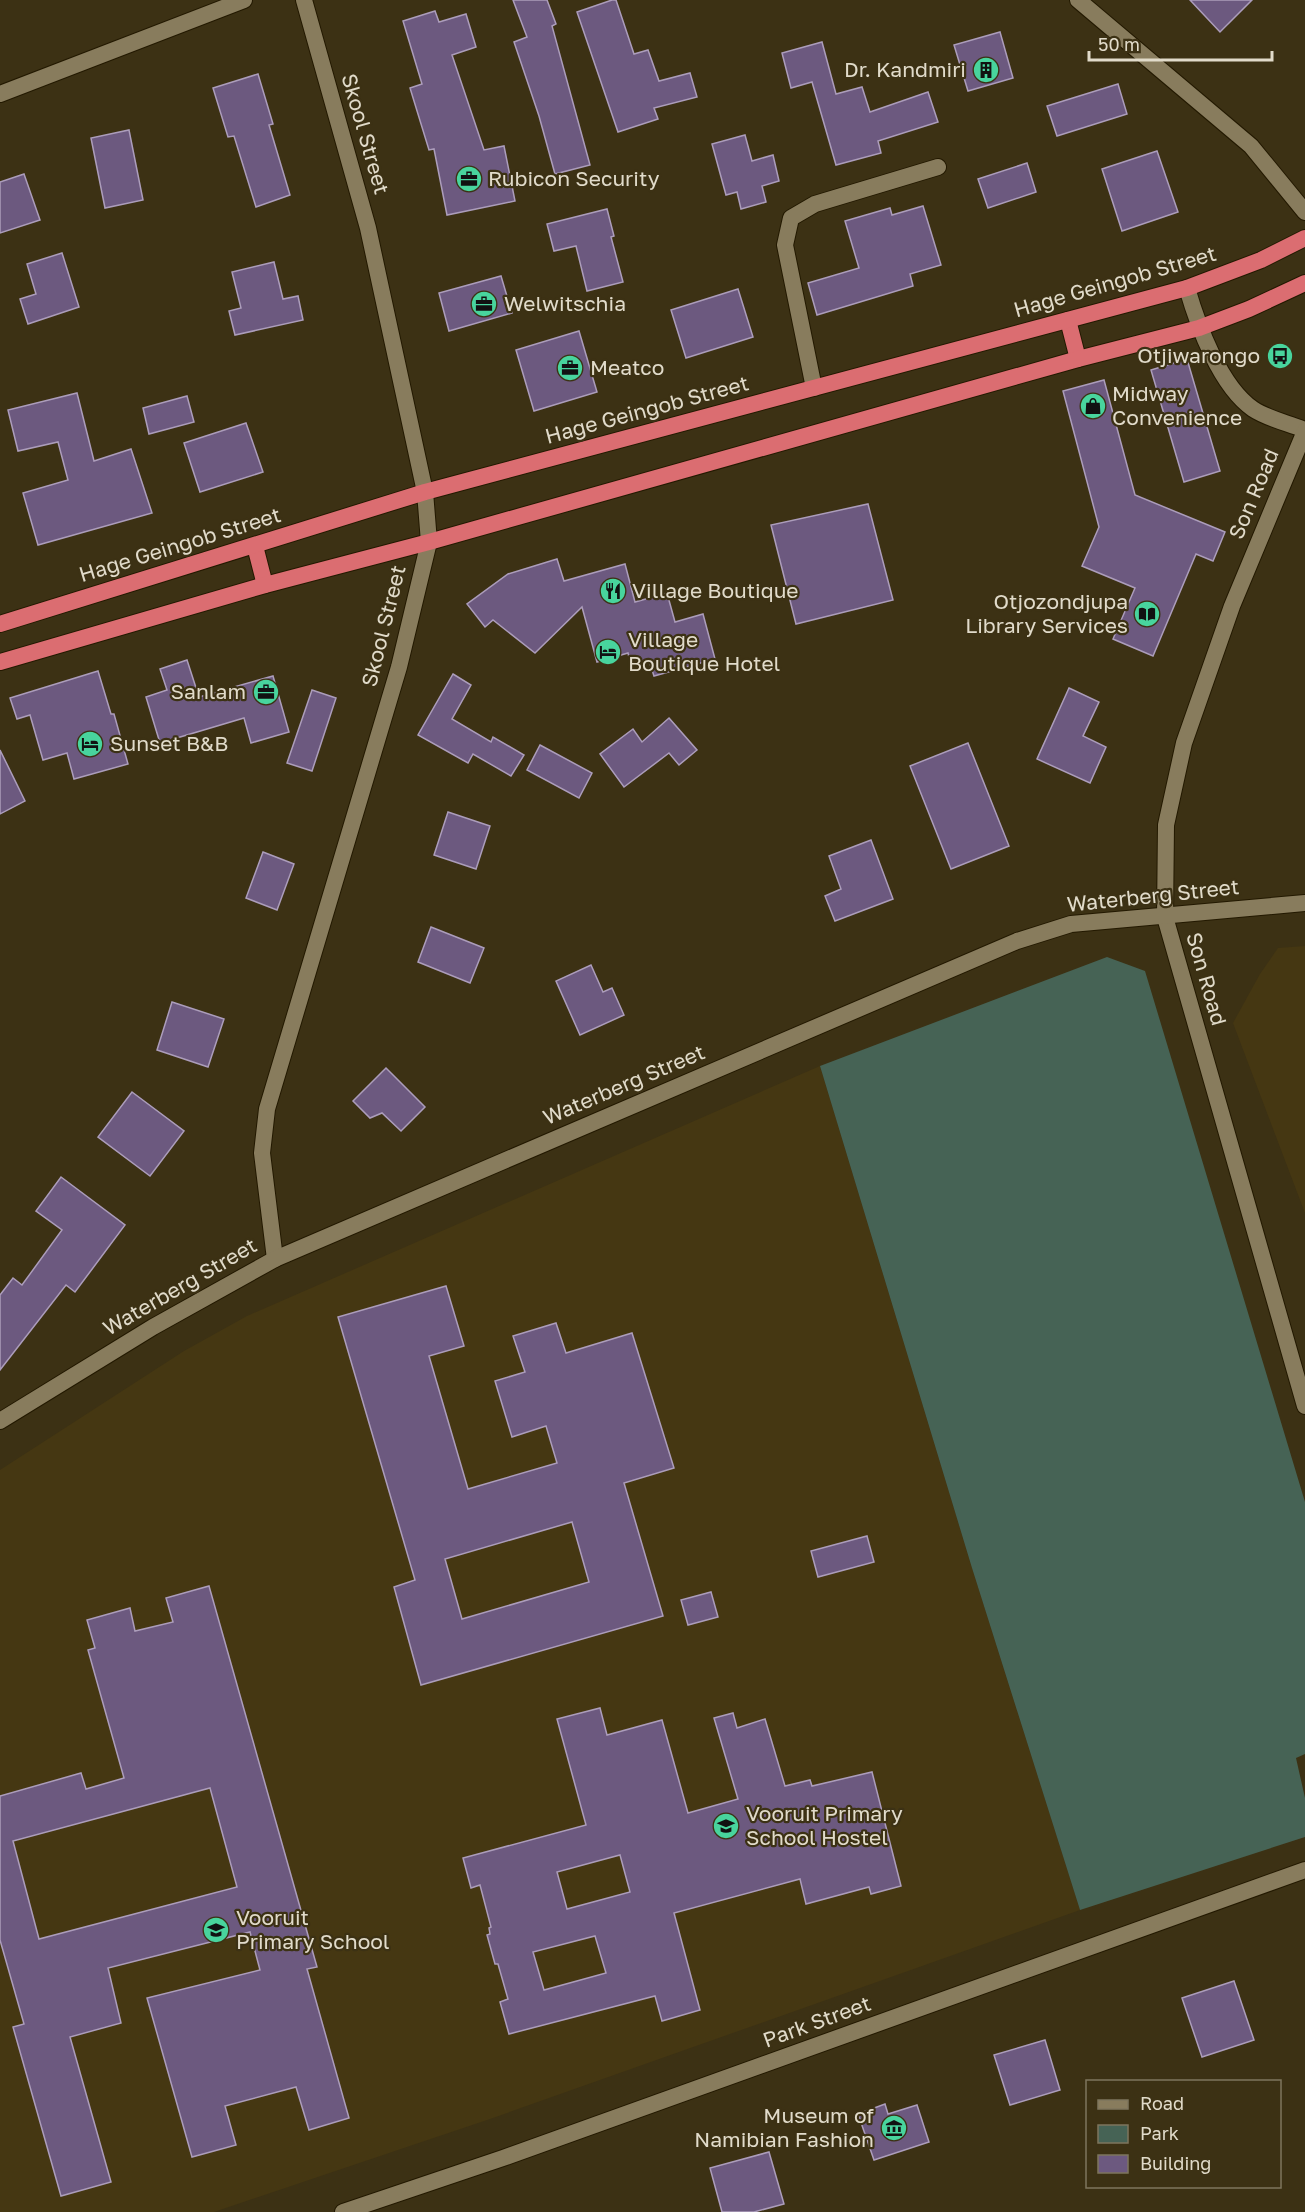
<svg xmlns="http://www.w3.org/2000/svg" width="1305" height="2212" viewBox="0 0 1305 2212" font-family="'Golos Text',sans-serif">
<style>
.built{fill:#453712}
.green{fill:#466355}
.building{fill:#6c597f;stroke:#ac9dbb;stroke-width:1.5;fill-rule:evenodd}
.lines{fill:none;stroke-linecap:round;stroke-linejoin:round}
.minor-casing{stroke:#231900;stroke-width:18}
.trunk-casing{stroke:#231900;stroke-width:18}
.minor{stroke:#887c5d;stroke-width:16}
.trunk{stroke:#db6d71;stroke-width:16}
.labels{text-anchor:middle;stroke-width:4.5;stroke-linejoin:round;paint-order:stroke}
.poi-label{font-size:21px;fill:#e1dbca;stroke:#3c3114;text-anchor:start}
.street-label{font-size:21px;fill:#e1dbca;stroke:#3c3114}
</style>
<rect width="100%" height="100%" fill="#3c3114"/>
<!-- built -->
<g class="built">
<path d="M 1305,946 L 1305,1213 L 1233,1023 L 1260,974 L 1278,948 Z"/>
<path d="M 820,1066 L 972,1568 L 1080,1910 L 490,2119 L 214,2212 L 0,2212 L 0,1470 L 184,1351 L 247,1316 Z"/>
</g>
<!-- green -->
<path class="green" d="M 1107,957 L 1145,971 L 1305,1502 L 1305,1754 L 1296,1758 L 1305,1798 L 1305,1837 L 1080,1910 L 972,1568 L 820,1066 Z"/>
<!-- building -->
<g class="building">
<path d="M 513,0 L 547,0 L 556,24 L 552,26 L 590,165 L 555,174 L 539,116 L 514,42 L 527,37 Z"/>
<path d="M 612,0 L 616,0 L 634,54 L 648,50 L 659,81 L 690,73 L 697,97 L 654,108 L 658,119 L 618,132 L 577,12 Z"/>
<path d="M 1190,0 L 1252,0 L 1220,32 Z"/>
<path d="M 435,11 L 439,22 L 466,14 L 476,47 L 452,55 L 484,150 L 504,146 L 515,201 L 447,215 L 434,149 L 429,150 L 410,88 L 422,84 L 403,21 Z"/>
<path d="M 1000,32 L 1013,78 L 968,91 L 954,45 Z"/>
<path d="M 822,42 L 836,94 L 862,87 L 870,112 L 928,92 L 938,122 L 878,141 L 881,153 L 836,165 L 812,82 L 791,88 L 782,53 Z"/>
<path d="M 258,74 L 273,124 L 269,125 L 290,195 L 256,207 L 234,136 L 228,137 L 213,88 Z"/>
<path d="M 1118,84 L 1127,114 L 1057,136 L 1047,106 Z"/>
<path d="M 129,130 L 143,200 L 105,208 L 91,138 Z"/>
<path d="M 745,135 L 752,161 L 773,155 L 779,181 L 762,186 L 766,202 L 741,209 L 737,192 L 726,195 L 712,144 Z"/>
<path d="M 1157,151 L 1178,212 L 1122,231 L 1102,169 Z"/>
<path d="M 1027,163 L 1036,192 L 988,208 L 978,179 Z"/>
<path d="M 24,174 L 40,220 L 0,233 L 0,182 Z"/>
<path d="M 923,206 L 941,265 L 910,274 L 913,286 L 817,315 L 808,283 L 859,268 L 845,221 L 890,208 L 892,215 Z"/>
<path d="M 607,209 L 614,236 L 611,237 L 623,282 L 587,291 L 576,246 L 554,251 L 547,224 Z"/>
<path d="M 62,253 L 79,307 L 28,324 L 20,299 L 36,294 L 27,264 Z"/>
<path d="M 274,262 L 283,299 L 298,296 L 303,320 L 235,335 L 229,311 L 241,308 L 232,272 Z"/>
<path d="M 501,276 L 512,313 L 449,331 L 439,293 Z"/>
<path d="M 738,289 L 753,337 L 686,358 L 671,310 Z"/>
<path d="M 579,331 L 597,392 L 534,411 L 516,350 Z"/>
<path d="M 1187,359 L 1220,471 L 1184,482 L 1151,370 Z"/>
<path d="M 1104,380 L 1135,495 L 1225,532 L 1213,561 L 1196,554 L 1153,656 L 1113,639 L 1135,588 L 1082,566 L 1099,527 L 1063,391 Z"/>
<path d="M 77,393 L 94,461 L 131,449 L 152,513 L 38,545 L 23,493 L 68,480 L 58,442 L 18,451 L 8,410 Z"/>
<path d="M 187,396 L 194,422 L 149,434 L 143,408 Z"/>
<path d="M 246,423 L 263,472 L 200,492 L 184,443 Z"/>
<path d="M 868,504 L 893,600 L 796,624 L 771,525 Z"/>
<path d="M 557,559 L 564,581 L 625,564 L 635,602 L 667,593 L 675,622 L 703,614 L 715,659 L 654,676 L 649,661 L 631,666 L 628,653 L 597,662 L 582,607 L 535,653 L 493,620 L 485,627 L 467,604 L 508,574 Z"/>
<path d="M 187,660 L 199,697 L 273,676 L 289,732 L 251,743 L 244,718 L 160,743 L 146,697 L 167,690 L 160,669 Z"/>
<path d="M 98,671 L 111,714 L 114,714 L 128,764 L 74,779 L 67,753 L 43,760 L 30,715 L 17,719 L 10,698 Z"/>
<path d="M 453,674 L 471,685 L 452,719 L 491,742 L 493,737 L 524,755 L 511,776 L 473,754 L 468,763 L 418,735 Z"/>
<path d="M 1069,688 L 1099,702 L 1083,736 L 1106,747 L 1090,783 L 1037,759 Z"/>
<path d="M 312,690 L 336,698 L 312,771 L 287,763 Z"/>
<path d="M 669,718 L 697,750 L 679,765 L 669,753 L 624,787 L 600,754 L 633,729 L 642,742 Z"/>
<path d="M 968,743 L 1009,846 L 951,869 L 910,766 Z"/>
<path d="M 540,745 L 592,773 L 579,798 L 527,770 Z"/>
<path d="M 0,750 L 25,801 L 0,814 Z"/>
<path d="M 448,812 L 490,826 L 476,869 L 434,855 Z"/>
<path d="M 871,840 L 893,899 L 835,921 L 825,896 L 841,889 L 829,856 Z"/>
<path d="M 263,852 L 294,864 L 277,910 L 246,898 Z"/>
<path d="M 431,927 L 484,948 L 470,983 L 418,962 Z"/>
<path d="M 591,965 L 603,992 L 612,988 L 624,1015 L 580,1035 L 556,981 Z"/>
<path d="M 172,1002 L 224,1019 L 208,1067 L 157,1050 Z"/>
<path d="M 386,1068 L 425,1107 L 401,1131 L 382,1113 L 370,1118 L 353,1101 Z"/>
<path d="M 132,1092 L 184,1131 L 150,1176 L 98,1137 Z"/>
<path d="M 61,1177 L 125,1225 L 75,1292 L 66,1285 L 0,1370 L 0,1295 L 13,1278 L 22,1285 L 62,1230 L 36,1211 Z"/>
<path d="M 446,1286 L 464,1346 L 429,1356 L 468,1489 L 557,1463 L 546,1426 L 512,1437 L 495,1381 L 525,1372 L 513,1336 L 556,1323 L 566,1353 L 632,1333 L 674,1468 L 624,1483 L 663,1616 L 421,1685 L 394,1587 L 415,1580 L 338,1317 ZM 572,1522 L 589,1582 L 462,1619 L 445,1559 Z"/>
<path d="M 867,1536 L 874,1562 L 818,1577 L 811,1551 Z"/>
<path d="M 209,1586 L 317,1967 L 307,1969 L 349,2118 L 309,2130 L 296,2087 L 225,2106 L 236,2145 L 192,2157 L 147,1998 L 260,1970 L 250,1932 L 108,1968 L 121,2023 L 70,2037 L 111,2182 L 61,2196 L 13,2027 L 24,2024 L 0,1940 L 0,1796 L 81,1773 L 86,1789 L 124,1778 L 88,1650 L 95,1648 L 87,1620 L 130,1608 L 135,1631 L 173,1622 L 166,1598 ZM 210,1788 L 237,1887 L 39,1939 L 13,1841 Z"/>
<path d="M 711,1592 L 718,1617 L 688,1625 L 681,1600 Z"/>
<path d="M 600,1708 L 607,1735 L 662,1720 L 688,1813 L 738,1799 L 714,1718 L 733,1713 L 737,1728 L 765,1719 L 785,1786 L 810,1780 L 812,1786 L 872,1772 L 901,1886 L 871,1894 L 869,1887 L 806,1904 L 800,1879 L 674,1913 L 700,2010 L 662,2021 L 655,1996 L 509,2034 L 500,2002 L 508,1999 L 498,1964 L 495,1964 L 487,1935 L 490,1934 L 489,1928 L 491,1927 L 480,1885 L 471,1888 L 463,1858 L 586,1825 L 557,1719 ZM 620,1855 L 630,1892 L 567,1909 L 557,1872 ZM 595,1936 L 606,1973 L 544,1990 L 533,1952 Z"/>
<path d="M 1234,1981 L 1254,2040 L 1202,2057 L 1182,1998 Z"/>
<path d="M 1045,2040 L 1060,2090 L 1010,2105 L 994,2055 Z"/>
<path d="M 885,2104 L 888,2114 L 917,2105 L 929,2142 L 874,2160 L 858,2114 Z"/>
<path d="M 769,2152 L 784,2204 L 754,2212 L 722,2212 L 710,2168 Z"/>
</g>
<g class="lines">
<!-- minor casing -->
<g class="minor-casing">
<g id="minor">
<path d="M 1078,0 L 1251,146 L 1305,212"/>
<path d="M 0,94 L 244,0"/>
<path d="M 1187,288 C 1198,326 1220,386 1253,409 C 1268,419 1288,423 1305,430"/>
<path d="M 814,388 L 785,245 L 791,218 L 815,204 L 938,167"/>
<path d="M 1305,431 L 1232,606 L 1184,743 L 1166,825 L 1165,917 L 1305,1406"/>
<path d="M 275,1259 L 262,1153 L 267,1109 L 399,667 L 429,542 L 425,492 L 368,228 L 304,0"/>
<path d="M 0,1421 L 153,1327 L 275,1259 L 1017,941 L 1071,924 L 1305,903"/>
<path d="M 343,2212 L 503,2158 L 1305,1870"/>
</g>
</g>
<!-- trunk casing -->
<g class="trunk-casing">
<g id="trunk">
<path d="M 1068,320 L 1078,359"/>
<path d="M 255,546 L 265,585"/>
<path d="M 0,624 L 425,492 L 1187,288 L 1261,260 L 1305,238"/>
<path d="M 0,662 L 265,585 L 429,542 L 1078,359 L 1199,328 L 1249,309 L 1305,283"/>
</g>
</g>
<!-- minor -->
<use href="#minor" class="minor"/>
<!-- trunk -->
<use href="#trunk" class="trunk"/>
</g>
<!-- icons -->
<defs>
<g id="building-disc" transform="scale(1.35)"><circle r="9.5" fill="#48d49d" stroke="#3c3114"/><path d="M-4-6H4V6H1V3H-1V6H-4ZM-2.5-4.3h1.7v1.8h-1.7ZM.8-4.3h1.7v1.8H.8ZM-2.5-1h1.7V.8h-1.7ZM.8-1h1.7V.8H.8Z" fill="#111"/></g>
<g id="office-disc" transform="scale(1.35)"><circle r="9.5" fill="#48d49d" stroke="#3c3114"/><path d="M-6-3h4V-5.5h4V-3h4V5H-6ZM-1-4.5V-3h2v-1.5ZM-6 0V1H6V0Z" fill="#111"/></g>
<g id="bus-disc" transform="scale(1.35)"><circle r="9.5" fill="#48d49d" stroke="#3c3114"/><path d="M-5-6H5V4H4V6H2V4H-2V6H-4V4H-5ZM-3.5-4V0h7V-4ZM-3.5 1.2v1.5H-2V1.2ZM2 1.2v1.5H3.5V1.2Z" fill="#111"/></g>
<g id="shop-disc" transform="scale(1.35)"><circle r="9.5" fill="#48d49d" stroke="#3c3114"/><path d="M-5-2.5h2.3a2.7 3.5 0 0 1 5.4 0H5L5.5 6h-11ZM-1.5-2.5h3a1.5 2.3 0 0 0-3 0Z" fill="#111"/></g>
<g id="restaurant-disc" transform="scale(1.35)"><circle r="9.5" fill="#48d49d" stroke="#3c3114"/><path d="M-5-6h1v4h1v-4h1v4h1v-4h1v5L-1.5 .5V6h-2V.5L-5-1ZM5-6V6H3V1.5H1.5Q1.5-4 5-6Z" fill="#111"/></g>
<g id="library-disc" transform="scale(1.35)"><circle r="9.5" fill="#48d49d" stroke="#3c3114"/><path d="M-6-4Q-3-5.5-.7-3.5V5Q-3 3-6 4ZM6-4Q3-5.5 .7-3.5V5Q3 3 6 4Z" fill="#111"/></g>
<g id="hotel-disc" transform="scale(1.35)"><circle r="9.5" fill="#48d49d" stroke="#3c3114"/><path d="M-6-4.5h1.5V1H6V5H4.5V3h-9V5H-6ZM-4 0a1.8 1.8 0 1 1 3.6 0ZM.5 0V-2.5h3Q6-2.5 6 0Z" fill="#111"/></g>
<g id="school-disc" transform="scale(1.35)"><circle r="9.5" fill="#48d49d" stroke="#3c3114"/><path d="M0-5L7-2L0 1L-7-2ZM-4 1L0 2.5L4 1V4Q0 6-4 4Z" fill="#111"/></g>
<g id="museum-disc" transform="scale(1.35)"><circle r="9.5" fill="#48d49d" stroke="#3c3114"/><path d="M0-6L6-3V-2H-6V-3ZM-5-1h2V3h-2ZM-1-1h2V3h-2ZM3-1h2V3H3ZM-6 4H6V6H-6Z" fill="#111"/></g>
</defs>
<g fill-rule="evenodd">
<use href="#building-disc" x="986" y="70"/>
<use href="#office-disc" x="469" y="179"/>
<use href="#office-disc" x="484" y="304"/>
<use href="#bus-disc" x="1280" y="356"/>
<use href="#office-disc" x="570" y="368"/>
<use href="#shop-disc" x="1093" y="406"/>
<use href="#restaurant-disc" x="613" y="591"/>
<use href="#library-disc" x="1147" y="614"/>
<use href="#hotel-disc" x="608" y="652"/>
<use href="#office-disc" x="266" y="692"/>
<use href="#hotel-disc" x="90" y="744"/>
<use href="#school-disc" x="726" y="1826"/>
<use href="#school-disc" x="216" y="1930"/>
<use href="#museum-disc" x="894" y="2128"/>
</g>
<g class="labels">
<!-- poi labels -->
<g class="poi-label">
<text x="966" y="77" text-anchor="end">Dr. Kandmiri</text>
<text x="488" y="186">Rubicon Security</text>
<text x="504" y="311">Welwitschia</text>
<text x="1260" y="363" text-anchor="end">Otjiwarongo</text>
<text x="590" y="375">Meatco</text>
<text x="1112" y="401">Midway<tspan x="1112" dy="24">Convenience</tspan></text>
<text x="632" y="598">Village Boutique</text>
<text x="1128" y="609" text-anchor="end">Otjozondjupa<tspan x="1128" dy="24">Library Services</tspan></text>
<text x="628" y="647">Village<tspan x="628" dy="24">Boutique Hotel</tspan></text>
<text x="246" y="699" text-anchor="end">Sanlam</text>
<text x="110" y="751">Sunset B&amp;B</text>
<text x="746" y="1821">Vooruit Primary<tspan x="746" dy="24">School Hostel</tspan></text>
<text x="236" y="1925">Vooruit<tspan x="236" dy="24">Primary School</tspan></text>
<text x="874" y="2123" text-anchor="end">Museum of<tspan x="874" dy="24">Namibian Fashion</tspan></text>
</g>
<!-- street labels -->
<g class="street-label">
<text transform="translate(365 134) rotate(74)" y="7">Skool Street</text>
<text transform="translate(1115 282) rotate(-16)" y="7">Hage Geingob Street</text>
<text transform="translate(647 410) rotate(-15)" y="7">Hage Geingob Street</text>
<text transform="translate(1254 494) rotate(-67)" y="7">Son Road</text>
<text transform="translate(180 545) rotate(-17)" y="7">Hage Geingob Street</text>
<text transform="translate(384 626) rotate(-76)" y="7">Skool Street</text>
<text transform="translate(1153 896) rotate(-6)" y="7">Waterberg Street</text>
<text transform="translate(1206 979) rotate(74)" y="7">Son Road</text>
<text transform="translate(624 1085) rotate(-23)" y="7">Waterberg Street</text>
<text transform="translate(180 1287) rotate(-30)" y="7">Waterberg Street</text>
<text transform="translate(817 2022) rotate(-20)" y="7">Park Street</text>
</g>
</g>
<!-- legend -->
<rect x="1086" y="2080" width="195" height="108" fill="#3c3114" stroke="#7e755d" stroke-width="1.5"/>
<rect x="1098" y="2100" width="30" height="9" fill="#887c5d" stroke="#7e755d" stroke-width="1.5"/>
<text x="1140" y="2110" font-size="18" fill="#e1dbca">Road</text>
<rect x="1098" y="2125" width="30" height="18" fill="#466355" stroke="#7e755d" stroke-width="1.5"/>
<text x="1140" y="2140" font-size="18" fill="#e1dbca">Park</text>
<rect x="1098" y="2155" width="30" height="18" fill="#6c597f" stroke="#7e755d" stroke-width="1.5"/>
<text x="1140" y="2170" font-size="18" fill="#e1dbca">Building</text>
<!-- scale -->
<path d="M1089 51v9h183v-9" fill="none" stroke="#e1dbca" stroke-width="3"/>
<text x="1098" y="51" font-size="18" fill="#e1dbca" stroke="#3c3114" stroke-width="4.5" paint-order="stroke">50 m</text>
</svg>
